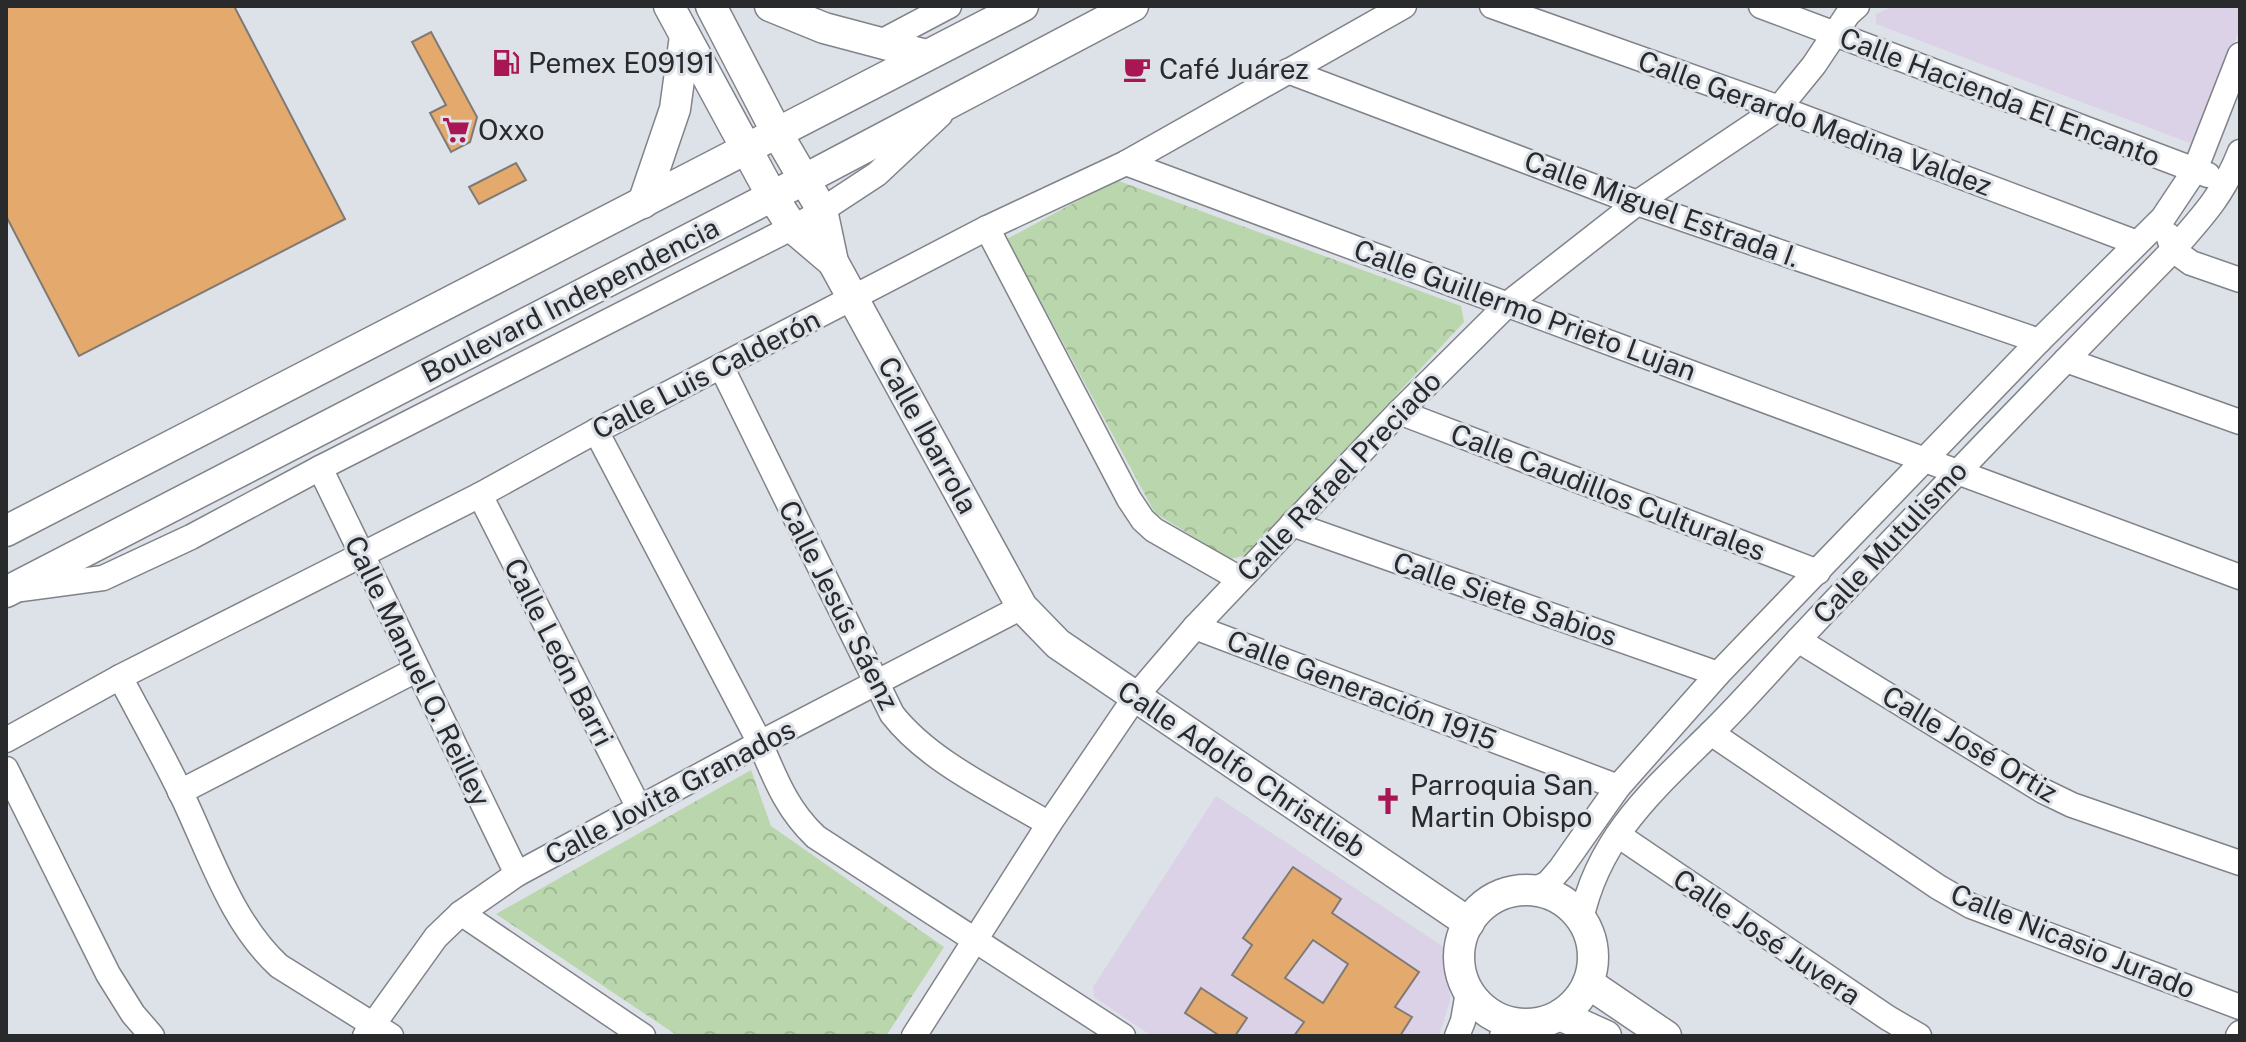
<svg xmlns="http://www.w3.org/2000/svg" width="2246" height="1042" viewBox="0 0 2246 1042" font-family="'Public Sans',sans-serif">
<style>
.education{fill:#dbd2e7}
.park{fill:url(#park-crowns)}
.building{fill:#e4a96c;stroke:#807a75;stroke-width:2;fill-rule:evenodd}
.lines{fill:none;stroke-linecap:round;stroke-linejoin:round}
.minor-casing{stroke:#80838a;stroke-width:27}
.major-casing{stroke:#80838a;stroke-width:33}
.minor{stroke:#fff;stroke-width:24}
.major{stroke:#fff;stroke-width:30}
.labels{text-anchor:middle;stroke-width:6;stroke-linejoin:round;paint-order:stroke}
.poi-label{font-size:28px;fill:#282a2c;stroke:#dde1e8;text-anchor:start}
.street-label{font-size:28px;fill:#282a2c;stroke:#dde1e8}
</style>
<defs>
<pattern id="park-crowns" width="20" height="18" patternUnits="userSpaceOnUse" patternTransform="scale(2)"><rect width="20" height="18" fill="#bad6ac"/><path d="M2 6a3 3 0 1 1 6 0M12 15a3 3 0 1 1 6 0" fill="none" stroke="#a0b894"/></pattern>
</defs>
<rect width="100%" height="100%" fill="#dde1e8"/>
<!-- education -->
<g class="education">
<path d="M 1894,6 L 2240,6 L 2240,28 L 2195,145 L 1876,24 L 1876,14 Z"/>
<path d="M 1216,796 L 1448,950 L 1450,1001 L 1439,1036 L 1152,1036 L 1094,997 L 1093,987 Z"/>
</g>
<!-- park -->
<g class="park">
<path d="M 1116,180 L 1461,306 L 1464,322 L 1247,555 L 1230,559 L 1155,513 L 1007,239 Z"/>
<path d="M 751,770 L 771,826 L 944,947 L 886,1036 L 678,1036 L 496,914 Z"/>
</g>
<!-- building -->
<g class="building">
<path d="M 6,6 L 234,6 L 345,219 L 79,356 L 6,216 Z"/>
<path d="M 431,32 L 477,117 L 470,142 L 451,152 L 430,113 L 446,105 L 412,42 Z"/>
<path d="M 516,163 L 526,180 L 479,204 L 469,187 Z"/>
<path d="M 1293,867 L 1341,899 L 1332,913 L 1419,972 L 1395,1007 L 1412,1017 L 1400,1036 L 1294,1036 L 1304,1022 L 1232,975 L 1252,945 L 1243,938 ZM 1313,940 L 1348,964 L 1323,1003 L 1285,978 Z"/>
<path d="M 1201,988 L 1247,1018 L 1235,1036 L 1220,1036 L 1185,1013 Z"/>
</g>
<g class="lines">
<!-- minor casing -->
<g class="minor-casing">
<g id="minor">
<path d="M 1492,6 L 1779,108 L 2137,243"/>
<path d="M 1761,6 L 2208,175"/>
<path d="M 879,43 L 949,6"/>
<path d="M 1288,71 L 1637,203 L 2039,341"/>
<path d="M 1126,163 C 1498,299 1868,441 2240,577"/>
<path d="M 987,228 L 1129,499 L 1143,520 L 1154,530 L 1240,579"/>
<path d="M 2168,235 L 2173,250 L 2191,263 L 2240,280"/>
<path d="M 2066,360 L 2240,422"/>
<path d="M 721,366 L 892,714 C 929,762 998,793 1049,824"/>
<path d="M 1399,412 L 1818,572"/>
<path d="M 596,431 L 760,743 C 775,778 787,810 816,837 L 1123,1036"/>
<path d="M 320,468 L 517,874"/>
<path d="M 480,495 L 639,808"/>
<path d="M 1292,524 L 1718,674"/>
<path d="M 21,589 L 103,578 L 191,537 L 320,468 L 807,220 L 877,174 L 940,115"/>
<path d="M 1195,627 L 1618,787"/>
<path d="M 1798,640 L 2043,791 L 2072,805 L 2240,863"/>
<path d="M 120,677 C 140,715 161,752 180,791 C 209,850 230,921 279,966 L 391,1036"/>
<path d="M 1711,733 L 1938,887 L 1971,906 L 2240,1007"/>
<path d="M 6,740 L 120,677 L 480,495 L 596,431 L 987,228 L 1126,163 L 1404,6"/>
<path d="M 6,769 L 108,974 L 133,1014 L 152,1036"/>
<path d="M 180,792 L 416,670"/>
<path d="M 1618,835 L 1888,1018 L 1919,1036"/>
<path d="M 1532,891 L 1548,883 L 1561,868 L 1618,787 L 1718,674 L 2039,341 L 2163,218 L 2195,170 L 2240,55"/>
<path d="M 461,913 L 643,1036"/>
<path d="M 1581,920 C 1598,838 1653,790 1709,735 C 1741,704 1770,670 1800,638 C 1923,507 2048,378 2173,250 C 2203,216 2223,195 2240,152"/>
<path d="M 365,1036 L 436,937 L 461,913 L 517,874 L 760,743 L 1022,607"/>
<path d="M 914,1036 L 1049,824 L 1136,696 L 1195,627 L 1399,412 L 1509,303 L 1637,203 L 1779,108 L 1814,65 L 1848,14 L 1857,6"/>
<path d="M 1457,1036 L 1463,1021 L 1468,992"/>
<path d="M 1502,1036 L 1526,1024"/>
<path d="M 2238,1036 L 2240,1033"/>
</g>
</g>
<!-- major casing -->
<g class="major-casing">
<g id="major">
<path d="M 669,6 L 772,196 L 793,228 L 833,262"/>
<path d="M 711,6 L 777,133 L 822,210 L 833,262 L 1022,607 L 1058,644 L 1469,923"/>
<path d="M 770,6 L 824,28 L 926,55"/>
<path d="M 643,203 L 675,109 L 685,36"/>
<path d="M 6,531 L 1023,6"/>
<path d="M 6,592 L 790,187 L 1133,6"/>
<circle cx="1526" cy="957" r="67"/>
<path d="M 1588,983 L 1666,1036"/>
<path d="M 1560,1015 L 1606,1036"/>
</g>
</g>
<!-- minor -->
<use href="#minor" class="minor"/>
<!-- major -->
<use href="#major" class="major"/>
</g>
<!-- icons -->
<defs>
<g id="fuel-bare" transform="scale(2.16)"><path d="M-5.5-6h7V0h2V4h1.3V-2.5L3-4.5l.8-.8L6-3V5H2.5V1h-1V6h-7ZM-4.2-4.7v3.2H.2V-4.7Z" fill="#a81753" stroke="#dde1e8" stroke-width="2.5" paint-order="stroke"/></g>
<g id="cafe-bare" transform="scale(2.16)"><path d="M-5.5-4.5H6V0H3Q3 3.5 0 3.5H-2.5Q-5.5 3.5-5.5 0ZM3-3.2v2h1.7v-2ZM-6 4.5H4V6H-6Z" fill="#a81753" stroke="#dde1e8" stroke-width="2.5" paint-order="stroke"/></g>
<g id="supermarket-bare" transform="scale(2.16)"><path d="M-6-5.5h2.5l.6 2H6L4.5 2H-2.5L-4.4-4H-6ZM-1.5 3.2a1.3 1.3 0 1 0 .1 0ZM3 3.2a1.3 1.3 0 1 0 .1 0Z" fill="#a81753" stroke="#dde1e8" stroke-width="2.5" paint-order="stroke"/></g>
<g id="church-bare" transform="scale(2.16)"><path d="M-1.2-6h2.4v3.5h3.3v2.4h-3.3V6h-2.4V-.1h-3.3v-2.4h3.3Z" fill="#a81753" stroke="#dde1e8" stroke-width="2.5" paint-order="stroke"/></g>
</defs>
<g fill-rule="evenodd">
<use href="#fuel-bare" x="506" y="63"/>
<use href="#cafe-bare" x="1137" y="69"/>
<use href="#supermarket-bare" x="456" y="130"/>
<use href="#church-bare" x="1388" y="801"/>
</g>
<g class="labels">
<!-- poi labels -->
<g class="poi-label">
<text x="528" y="73">Pemex E09191</text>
<text x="1159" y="79">Café Juárez</text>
<text x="478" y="140">Oxxo</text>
<text x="1410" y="795">Parroquia San<tspan x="1410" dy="32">Martin Obispo</tspan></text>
</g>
<!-- street labels -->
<g class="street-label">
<text transform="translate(2000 97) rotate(21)" y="10">Calle Hacienda El Encanto</text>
<text transform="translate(1815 123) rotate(20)" y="10">Calle Gerardo Medina Valdez</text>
<text transform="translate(1662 209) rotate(20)" y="10">Calle Miguel Estrada I.</text>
<text transform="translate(570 300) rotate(-27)" y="10">Boulevard Independencia</text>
<text transform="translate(1525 310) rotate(20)" y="10">Calle Guillermo Prieto Lujan</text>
<text transform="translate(706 374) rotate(-27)" y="10">Calle Luis Calderón</text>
<text transform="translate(928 435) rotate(61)" y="10">Calle Ibarrola</text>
<text transform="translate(1339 476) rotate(-46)" y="10">Calle Rafael Preciado</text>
<text transform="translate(1608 492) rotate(21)" y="10">Calle Caudillos Culturales</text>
<text transform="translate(1890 542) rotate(-47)" y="10">Calle Mutulismo</text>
<text transform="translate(1505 599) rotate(19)" y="10">Calle Siete Sabios</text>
<text transform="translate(839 605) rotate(63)" y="10">Calle Jesús Sáenz</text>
<text transform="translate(559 652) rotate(63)" y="10">Calle León Barri</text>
<text transform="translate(418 671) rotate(64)" y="10">Calle Manuel O. Reilley</text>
<text transform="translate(1362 690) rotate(21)" y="10">Calle Generación 1915</text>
<text transform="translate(1970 744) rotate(31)" y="10">Calle José Ortiz</text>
<text transform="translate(1242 769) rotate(34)" y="10">Calle Adolfo Christlieb</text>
<text transform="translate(670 792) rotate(-28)" y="10">Calle Jovita Granados</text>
<text transform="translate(1767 937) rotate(34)" y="10">Calle José Juvera</text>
<text transform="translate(2073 941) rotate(22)" y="10">Calle Nicasio Jurado</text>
</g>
</g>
<!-- border -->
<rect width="2246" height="1042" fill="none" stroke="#282a2c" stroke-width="16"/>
</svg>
